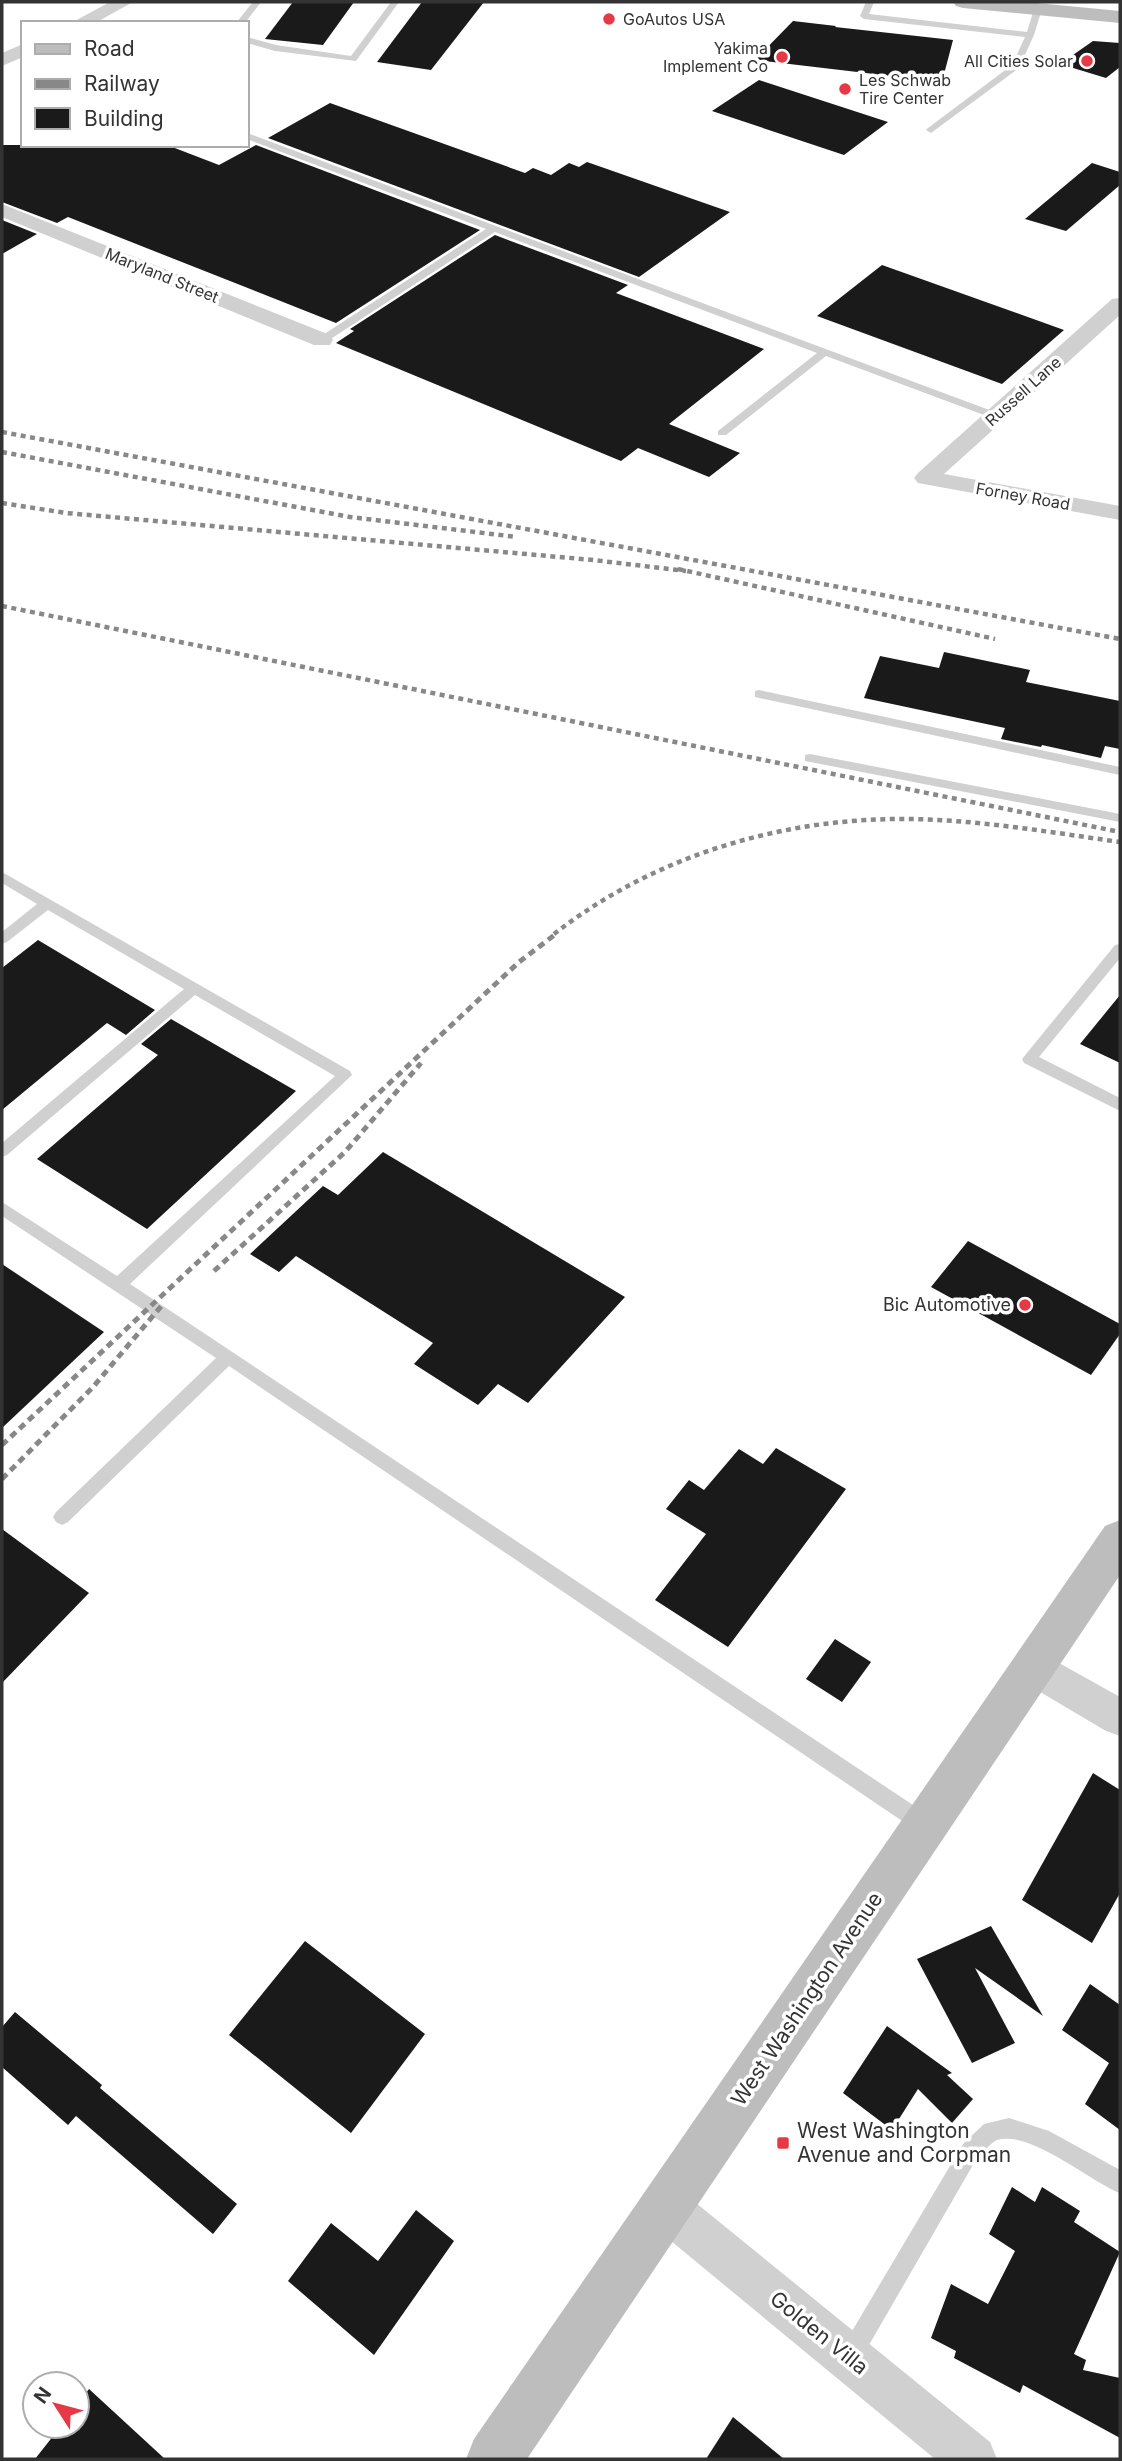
<svg xmlns="http://www.w3.org/2000/svg" width="1122" height="2461" viewBox="0 0 1122 2461" font-family="Inter,sans-serif">
<style>
.building{fill:#1a1a1a}
.lines{fill:none;stroke-linecap:round;stroke-linejoin:round}
.service{fill:#d0d0d0;fill-rule:evenodd}
.minor{fill:#d0d0d0;fill-rule:evenodd}
.secondary{fill:#bdbdbd;fill-rule:evenodd}
.rail-far1{stroke:#888;stroke-width:4.5;stroke-dasharray:5 4.5;stroke-linecap:butt}
.rail{stroke:#888;stroke-width:5;stroke-dasharray:7 5;stroke-linecap:butt}
.poi-dot{fill:#e63946;stroke:#fff;stroke-width:2.5}
.labels{text-anchor:middle;stroke-width:7;stroke-linejoin:round;paint-order:stroke}
.far-poi-label{font-size:16px;fill:#333;stroke:#fff;text-anchor:start}
.far-street-label{font-size:16px;fill:#333;stroke:#fff}
.poi-label{font-size:18px;fill:#333;stroke:#fff;text-anchor:end}
.near-street-label{font-size:21px;fill:#333;stroke:#fff}
.near-poi-label{font-size:21px;fill:#333;stroke:#fff;text-anchor:start}
</style>
<rect width="100%" height="100%" fill="#fff"/>
<!-- building -->
<g class="building">
<path d="M 293,2 L 354,2 L 323,45 L 265,39 Z"/>
<path d="M 422,2 L 484,2 L 431,70 L 377,62 Z"/>
<path d="M 793,21 L 836,26 L 835,27 L 953,40 L 942,82 L 755,60 Z"/>
<path d="M 1093,41 L 1120,43 L 1120,67 L 1106,78 L 1060,64 Z"/>
<path d="M 759,80 L 888,122 L 844,155 L 712,111 Z"/>
<path d="M 330,103 L 525,173 L 533,168 L 551,175 L 569,163 L 579,167 L 587,162 L 730,212 L 639,277 L 268,138 Z"/>
<path d="M 2,145 L 167,145 L 219,165 L 256,145 L 480,230 L 336,323 L 68,217 L 57,223 L 2,202 Z"/>
<path d="M 1092,163 L 1120,172 L 1120,185 L 1066,231 L 1025,219 Z"/>
<path d="M 2,220 L 37,234 L 2,254 Z"/>
<path d="M 495,235 L 628,285 L 616,293 L 764,349 L 669,424 L 740,453 L 709,477 L 638,448 L 621,461 L 336,343 L 354,331 L 350,329 Z"/>
<path d="M 882,265 L 1064,330 L 1002,384 L 817,316 Z"/>
<path d="M 944,652 L 1030,670 L 1026,682 L 1120,701 L 1120,749 L 1105,746 L 1101,758 L 1042,745 L 1041,747 L 1001,739 L 1005,728 L 864,698 L 880,656 L 939,668 Z"/>
<path d="M 38,940 L 155,1010 L 126,1035 L 107,1023 L 2,1110 L 2,968 Z"/>
<path d="M 1120,995 L 1120,1063 L 1080,1044 Z"/>
<path d="M 171,1019 L 296,1091 L 147,1229 L 37,1159 L 158,1055 L 141,1044 Z"/>
<path d="M 383,1152 L 625,1297 L 528,1403 L 498,1384 L 478,1405 L 414,1364 L 433,1343 L 296,1256 L 279,1272 L 250,1254 L 323,1186 L 338,1195 Z"/>
<path d="M 968,1241 L 1120,1324 L 1120,1334 L 1091,1375 L 931,1287 Z"/>
<path d="M 2,1264 L 104,1332 L 2,1428 Z"/>
<path d="M 776,1448 L 846,1489 L 728,1647 L 655,1600 L 706,1534 L 666,1509 L 689,1480 L 704,1490 L 739,1449 L 763,1464 Z"/>
<path d="M 2,1529 L 89,1593 L 2,1683 Z"/>
<path d="M 835,1639 L 871,1662 L 842,1702 L 806,1679 Z"/>
<path d="M 1093,1773 L 1120,1790 L 1120,1893 L 1092,1943 L 1022,1900 Z"/>
<path d="M 991,1926 L 1043,2016 L 975,1968 L 1015,2043 L 972,2063 L 917,1959 Z"/>
<path d="M 305,1941 L 425,2034 L 351,2133 L 229,2035 Z"/>
<path d="M 1090,1984 L 1120,2005 L 1120,2130 L 1085,2104 L 1109,2063 L 1062,2030 Z"/>
<path d="M 15,2012 L 102,2085 L 100,2088 L 237,2204 L 213,2234 L 76,2116 L 68,2125 L 2,2067 L 2,2027 Z"/>
<path d="M 887,2026 L 952,2073 L 947,2075 L 973,2099 L 952,2123 L 918,2089 L 892,2130 L 843,2093 Z"/>
<path d="M 1012,2187 L 1035,2202 L 1042,2187 L 1080,2211 L 1074,2222 L 1120,2252 L 1074,2354 L 1086,2360 L 1083,2370 L 1120,2378 L 1120,2438 L 1023,2385 L 1020,2393 L 954,2358 L 956,2351 L 931,2338 L 951,2284 L 988,2304 L 1015,2251 L 989,2234 Z"/>
<path d="M 416,2210 L 454,2241 L 374,2355 L 288,2281 L 331,2223 L 378,2261 Z"/>
<path d="M 89,2389 L 165,2459 L 35,2459 L 61,2426 L 77,2426 L 77,2405 Z"/>
<path d="M 733,2417 L 784,2459 L 706,2459 Z"/>
</g>
<g class="lines">
<!-- service -->
<g class="service">
<path d="M 253,2 L 261,2 L 245,23 L 236,23 Z"/>
<path d="M 391,2 L 399,2 L 356,61 L 275,51 L 247,43 L 247,37 L 276,45 L 351,56 Z"/>
<path d="M 866,2 L 874,2 L 869,14 L 1027,32 L 1034,9 L 1038,6 L 1042,9 L 1034,35 L 1019,68 L 931,133 L 926,130 L 928,128 L 1012,65 L 1025,37 L 864,19 L 860,16 Z"/>
<path d="M 247,133 L 1000,414 L 1001,416 L 992,418 L 826,356 L 726,435 L 718,435 L 718,431 L 817,353 L 495,232 L 326,342 L 318,342 L 318,338 L 486,229 L 247,139 Z"/>
<path d="M 759,690 L 1120,767 L 1120,775 L 755,697 L 755,691 Z"/>
<path d="M 810,754 L 1120,814 L 1120,822 L 805,761 L 805,755 Z"/>
<path d="M 2,872 L 350,1071 L 352,1075 L 130,1284 L 931,1817 L 934,1824 L 931,1831 L 924,1833 L 917,1831 L 229,1366 L 68,1522 L 62,1525 L 56,1522 L 53,1517 L 56,1512 L 216,1358 L 2,1216 L 2,1202 L 117,1276 L 335,1076 L 195,995 L 7,1155 L 2,1157 L 2,1143 L 184,989 L 48,910 L 7,942 L 2,944 L 2,932 L 37,904 L 2,883 Z"/>
<path d="M 1120,944 L 1120,958 L 1039,1057 L 1120,1098 L 1120,1111 L 1024,1063 L 1022,1059 L 1115,945 Z"/>
<path d="M 1009,2118 L 1049,2131 L 1120,2170 L 1120,2193 C 1089,2181 1031,2130 997,2140 C 990,2143 983,2153 977,2158 L 858,2364 L 850,2367 L 842,2364 L 839,2356 L 842,2348 L 963,2144 L 984,2124 Z"/>
</g>
<!-- minor -->
<g class="minor">
<path d="M 110,2 L 133,2 L 95,23 L 71,23 Z"/>
<path d="M 23,44 L 23,57 L 2,66 L 2,53 Z"/>
<path d="M 2,204 L 330,335 L 333,340 L 330,345 L 314,345 L 2,217 Z"/>
<path d="M 1120,298 L 1120,315 L 944,474 L 1120,506 L 1120,520 L 918,483 L 914,478 L 918,473 L 1112,299 Z"/>
<path d="M 1034,1649 L 1120,1697 L 1120,1736 L 1106,1731 L 1020,1680 L 1015,1667 L 1020,1654 Z"/>
<path d="M 664,2183 L 680,2190 L 990,2442 L 997,2459 L 935,2459 L 648,2222 L 641,2206 L 648,2190 Z"/>
</g>
<!-- secondary -->
<g class="secondary">
<path d="M 953,2 L 1026,2 L 1120,11 L 1120,23 L 963,8 L 956,6 Z"/>
<path d="M 1120,1520 L 1120,1575 L 527,2459 L 466,2459 L 474,2439 L 1105,1526 Z"/>
</g>
<!-- rail-far1 -->
<g class="rail-far1">
<path d="M 2,432 L 1120,639"/>
<path d="M 2,452 L 350,517 L 517,537"/>
<path d="M 2,503 L 66,513 L 593,560 L 686,571"/>
<path d="M 678,569 L 995,639"/>
<path d="M 2,606 L 1120,832"/>
<path d="M 554,934 C 653,857 777,819 902,819 C 975,819 1048,832 1120,842"/>
</g>
<!-- rail -->
<g class="rail">
<path d="M 214,1271 L 345,1152 L 421,1063"/>
<path d="M 2,1445 L 519,962 L 557,933"/>
<path d="M 2,1479 L 93,1387 L 163,1304"/>
</g>
</g>
<!-- markers -->
<g class="poi-dot">
<circle cx="609" cy="19" r="7"/>
<circle cx="782" cy="57" r="7"/>
<circle cx="1087" cy="61" r="7"/>
<circle cx="845" cy="89" r="7"/>
<circle cx="1025" cy="1305" r="7"/>
<rect x="776" y="2136" width="14" height="14" rx="3.5"/>
</g>
<g class="labels">
<!-- far-poi labels -->
<g class="far-poi-label">
<text x="623" y="25">GoAutos USA</text>
<text x="768" y="54" text-anchor="end">Yakima<tspan x="768" dy="18">Implement Co</tspan></text>
<text x="1073" y="67" text-anchor="end">All Cities Solar</text>
<text x="859" y="86">Les Schwab<tspan x="859" dy="18">Tire Center</tspan></text>
</g>
<!-- far-street labels -->
<g class="far-street-label">
<text transform="translate(162 275) rotate(22)" y="6">Maryland Street</text>
<text transform="translate(1023 391) rotate(-42)" y="6">Russell Lane</text>
<text transform="translate(1023 496) rotate(10)" y="6">Forney Road</text>
</g>
<!-- poi labels -->
<g class="poi-label">
<text x="1011" y="1311">Bic Automotive</text>
</g>
<!-- near-street labels -->
<g class="near-street-label">
<text transform="translate(807 1999) rotate(-56)" y="7">West Washington Avenue</text>
<text transform="translate(819 2333) rotate(39)" y="7">Golden Villa</text>
</g>
<!-- near-poi labels -->
<g class="near-poi-label">
<text x="797" y="2138">West Washington<tspan x="797" dy="24">Avenue and Corpman</tspan></text>
</g>
</g>
<!-- border -->
<rect width="1122" height="2461" fill="none" stroke="#333333" stroke-width="7"/>
<!-- legend -->
<rect x="21" y="21" width="228" height="126" fill="#ffffff" stroke="#adadad" stroke-width="2"/>
<rect x="35" y="44" width="35" height="10" fill="#bdbdbd" stroke="#adadad" stroke-width="2"/>
<text x="84" y="56" font-size="21" fill="#333333">Road</text>
<rect x="35" y="79" width="35" height="10" fill="#888888" stroke="#adadad" stroke-width="2"/>
<text x="84" y="91" font-size="21" fill="#333333">Railway</text>
<rect x="35" y="108" width="35" height="21" fill="#1a1a1a" stroke="#adadad" stroke-width="2"/>
<text x="84" y="126" font-size="21" fill="#333333">Building</text>
<!-- north arrow -->
<g transform="translate(56 2405) rotate(306)"><circle r="33" fill="#ffffff" stroke="#adadad" stroke-width="2"/>
<path d="M0-5L12 26L0 18L-12 26Z" fill="#e63946"/>
<text y="-10" font-size="19" font-weight="bold" text-anchor="middle" fill="#333333">N</text>
</g>
</svg>
